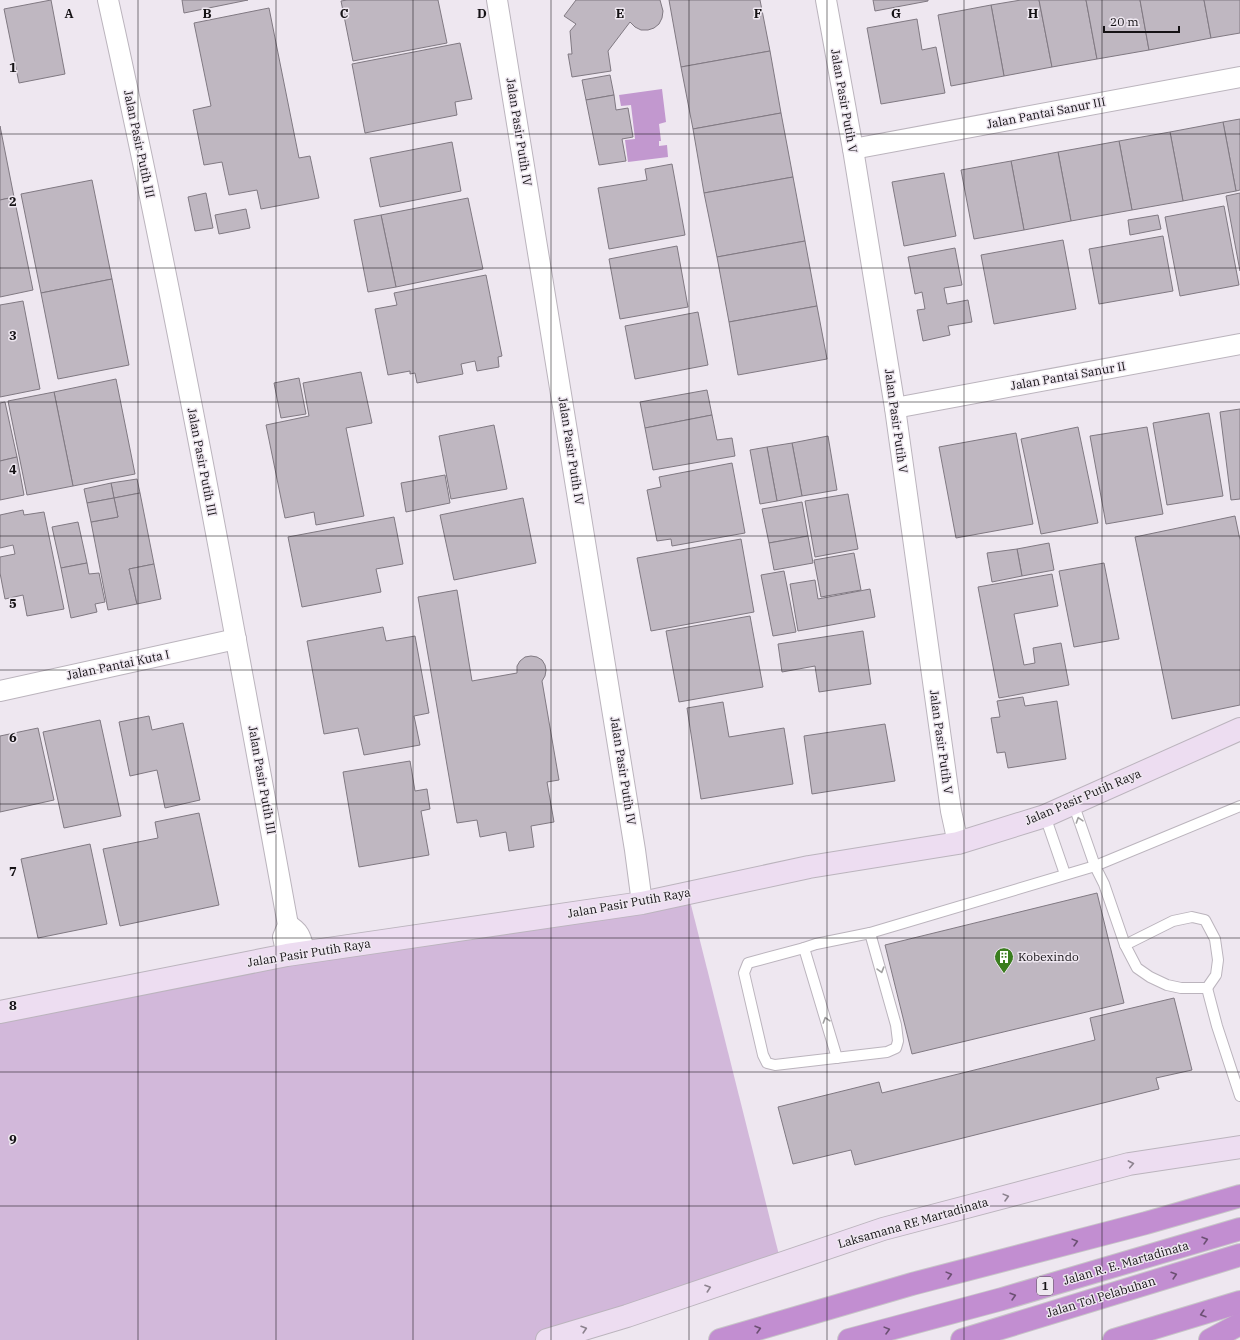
<svg xmlns="http://www.w3.org/2000/svg" width="1240" height="1340" viewBox="0 0 1240 1340" font-family="'IBM Plex Serif',serif">
<style>
.green{fill:#d2b8da}
.water{fill:#c298cf}
.building{fill:#bfb7c1;stroke:#807982}
.lines{fill:none;stroke-linecap:round;stroke-linejoin:round}
.lane-casing{stroke:#bbb4bd;stroke-width:12}
.street-casing{stroke:#bbb4bd;stroke-width:22}
.secondary-casing{stroke:#bbb4bd;stroke-width:24}
.highway-casing{stroke:#c7c6c7;stroke-width:24}
.lane{stroke:#fff;stroke-width:10}
.street{stroke:#fff;stroke-width:20}
.secondary{stroke:#edddf1;stroke-width:22}
.highway{stroke:#c28ed1;stroke-width:22}
.oneway{stroke:#a1a0a1}
.oneway2{stroke:#8c828e}
.oneway3{stroke:#6c5073}
.grid{fill:none;stroke:#151215;stroke-width:1;stroke-opacity:0.55}
.labels{text-anchor:middle;stroke-width:3;stroke-linejoin:round;paint-order:stroke}
.shield{fill:#eee7f0;stroke:#565257;stroke-width:1}
.shield-label{font-size:11px;font-weight:bold;fill:#151215}
.street-label{font-size:12px;fill:#151215;stroke:#eee7f0}
.poi-label{font-size:12px;fill:#151215;stroke:#eee7f0;text-anchor:start}
.grid-label{font-size:13px;text-anchor:middle;font-weight:bold;fill:#151215;stroke:#eee7f0;stroke-width:3;stroke-linejoin:round;paint-order:stroke}
</style>
<rect width="100%" height="100%" fill="#eee7f0"/>
<!-- green -->
<path class="green" d="M 688,893 L 781,1263 L 547,1340 L 0,1340 L 0,1012 Z"/>
<!-- water -->
<path class="water" d="M 662,89 L 666,122 L 659,124 L 661,141 L 659,141 L 659,146 L 667,145 L 668,157 L 628,162 L 625,140 L 635,139 L 631,105 L 621,106 L 619,95 Z"/>
<!-- building -->
<g class="building">
<path d="M 51,0 L 65,74 L 19,83 L 4,9 Z"/>
<path d="M 182,0 L 248,0 L 184,13 Z"/>
<path d="M 347,0 L 438,0 L 447,43 L 353,61 L 341,1 Z"/>
<path d="M 576,0 L 660,0 L 663,11 L 662,18 L 659,24 L 654,28 L 648,30 L 641,30 L 635,27 L 630,22 L 608,51 L 611,71 L 572,77 L 568,54 L 572,54 L 570,31 L 576,24 L 564,16 Z"/>
<path d="M 669,0 L 760,0 L 770,51 L 681,67 Z"/>
<path d="M 873,0 L 928,0 L 928,1 L 875,11 Z"/>
<path d="M 1021,0 L 1039,0 L 1052,67 L 1004,76 L 991,5 Z"/>
<path d="M 1039,0 L 1086,0 L 1097,59 L 1052,67 Z"/>
<path d="M 1086,0 L 1140,0 L 1149,50 L 1097,59 Z"/>
<path d="M 1140,0 L 1204,0 L 1211,38 L 1149,50 Z"/>
<path d="M 1204,0 L 1240,0 L 1240,33 L 1211,38 Z"/>
<path d="M 991,5 L 1004,76 L 951,86 L 938,15 Z"/>
<path d="M 269,8 L 299,158 L 310,156 L 319,198 L 261,209 L 257,190 L 229,195 L 222,162 L 204,165 L 193,110 L 211,106 L 194,23 Z"/>
<path d="M 917,19 L 922,50 L 936,47 L 945,93 L 881,104 L 867,28 Z"/>
<path d="M 460,43 L 472,99 L 455,102 L 457,115 L 365,133 L 352,64 Z"/>
<path d="M 770,51 L 781,113 L 693,129 L 681,67 Z"/>
<path d="M 610,75 L 614,95 L 586,100 L 582,80 Z"/>
<path d="M 614,95 L 616,110 L 628,108 L 633,137 L 622,139 L 626,161 L 599,165 L 586,100 Z"/>
<path d="M 781,113 L 793,177 L 704,193 L 693,129 Z"/>
<path d="M 1240,119 L 1240,190 L 1236,191 L 1223,122 Z"/>
<path d="M 1223,122 L 1236,191 L 1183,201 L 1170,132 Z"/>
<path d="M 0,126 L 14,197 L 0,200 Z"/>
<path d="M 1170,132 L 1183,201 L 1132,210 L 1119,141 Z"/>
<path d="M 1119,141 L 1132,210 L 1071,221 L 1058,152 Z"/>
<path d="M 452,142 L 461,191 L 380,207 L 370,158 Z"/>
<path d="M 1058,152 L 1071,221 L 1024,230 L 1011,161 Z"/>
<path d="M 1011,161 L 1024,230 L 974,239 L 961,170 Z"/>
<path d="M 672,164 L 685,235 L 609,249 L 598,188 L 647,180 L 645,169 Z"/>
<path d="M 944,173 L 956,236 L 904,246 L 892,182 Z"/>
<path d="M 793,177 L 805,241 L 717,257 L 704,193 Z"/>
<path d="M 92,180 L 112,279 L 41,293 L 21,194 Z"/>
<path d="M 206,193 L 213,228 L 195,231 L 188,197 Z"/>
<path d="M 1240,193 L 1240,271 L 1226,196 Z"/>
<path d="M 14,197 L 33,290 L 0,297 L 0,200 Z"/>
<path d="M 468,198 L 483,269 L 396,287 L 381,215 Z"/>
<path d="M 1224,206 L 1239,285 L 1180,296 L 1165,217 Z"/>
<path d="M 246,209 L 250,228 L 219,234 L 215,215 Z"/>
<path d="M 381,215 L 396,287 L 368,292 L 354,220 Z"/>
<path d="M 1158,215 L 1161,229 L 1130,235 L 1128,220 Z"/>
<path d="M 1163,236 L 1173,291 L 1099,304 L 1089,249 Z"/>
<path d="M 1063,240 L 1076,309 L 994,324 L 981,255 Z"/>
<path d="M 805,241 L 817,306 L 729,322 L 717,257 Z"/>
<path d="M 677,246 L 688,307 L 620,319 L 609,259 Z"/>
<path d="M 955,248 L 962,285 L 944,288 L 947,304 L 968,300 L 972,322 L 948,326 L 950,335 L 923,341 L 917,310 L 925,309 L 922,292 L 915,294 L 908,257 Z"/>
<path d="M 486,275 L 502,356 L 498,357 L 499,367 L 477,371 L 475,361 L 461,364 L 463,374 L 417,383 L 415,373 L 410,374 L 410,371 L 388,375 L 375,309 L 397,305 L 394,293 Z"/>
<path d="M 112,279 L 129,365 L 58,379 L 41,293 Z"/>
<path d="M 23,301 L 40,389 L 0,397 L 0,305 Z"/>
<path d="M 817,306 L 827,359 L 738,375 L 729,322 Z"/>
<path d="M 698,312 L 708,365 L 635,379 L 625,326 Z"/>
<path d="M 361,372 L 372,423 L 346,428 L 364,516 L 316,525 L 314,512 L 285,518 L 266,425 L 309,416 L 303,383 Z"/>
<path d="M 299,378 L 306,414 L 281,418 L 274,383 Z"/>
<path d="M 116,379 L 135,474 L 73,486 L 54,392 Z"/>
<path d="M 707,390 L 712,415 L 645,428 L 640,402 Z"/>
<path d="M 54,392 L 73,486 L 27,495 L 8,401 Z"/>
<path d="M 5,402 L 17,457 L 0,461 L 0,403 Z"/>
<path d="M 1240,409 L 1240,499 L 1231,500 L 1220,412 Z"/>
<path d="M 1209,413 L 1223,496 L 1167,505 L 1153,423 Z"/>
<path d="M 712,415 L 717,440 L 732,438 L 735,456 L 653,470 L 645,428 Z"/>
<path d="M 494,425 L 507,489 L 451,499 L 439,436 Z"/>
<path d="M 1078,427 L 1098,523 L 1041,534 L 1021,439 Z"/>
<path d="M 1147,427 L 1163,514 L 1106,524 L 1090,436 Z"/>
<path d="M 1016,433 L 1033,524 L 956,538 L 939,447 Z"/>
<path d="M 828,436 L 837,490 L 802,496 L 792,443 Z"/>
<path d="M 792,443 L 802,496 L 777,501 L 767,447 Z"/>
<path d="M 767,447 L 777,501 L 760,504 L 750,450 Z"/>
<path d="M 17,457 L 24,495 L 0,500 L 0,461 Z"/>
<path d="M 732,463 L 745,533 L 672,546 L 671,539 L 657,541 L 647,490 L 661,487 L 659,477 Z"/>
<path d="M 445,475 L 450,503 L 406,512 L 401,483 Z"/>
<path d="M 137,479 L 140,493 L 114,498 L 111,483 Z"/>
<path d="M 111,483 L 114,498 L 87,503 L 84,489 Z"/>
<path d="M 140,493 L 154,564 L 129,569 L 137,604 L 108,610 L 91,522 L 118,517 L 114,498 Z"/>
<path d="M 848,494 L 858,549 L 815,557 L 805,501 Z"/>
<path d="M 114,498 L 118,517 L 91,522 L 87,503 Z"/>
<path d="M 523,498 L 536,563 L 454,580 L 440,515 Z"/>
<path d="M 802,502 L 808,536 L 769,543 L 762,509 Z"/>
<path d="M 23,510 L 24,515 L 44,512 L 64,609 L 27,616 L 23,595 L 5,599 L 0,573 L 0,557 L 15,554 L 13,545 L 0,548 L 0,515 Z"/>
<path d="M 1235,516 L 1240,540 L 1240,705 L 1172,719 L 1135,537 Z"/>
<path d="M 394,517 L 403,564 L 376,569 L 381,592 L 302,607 L 288,537 Z"/>
<path d="M 78,522 L 87,563 L 61,568 L 52,527 Z"/>
<path d="M 808,536 L 813,563 L 774,570 L 769,543 Z"/>
<path d="M 741,539 L 754,612 L 651,631 L 637,558 Z"/>
<path d="M 1049,543 L 1054,570 L 1022,576 L 1017,549 Z"/>
<path d="M 1017,549 L 1022,576 L 992,582 L 987,553 Z"/>
<path d="M 854,553 L 861,590 L 821,597 L 814,560 Z"/>
<path d="M 87,563 L 89,574 L 99,573 L 105,602 L 95,604 L 97,612 L 71,618 L 61,568 Z"/>
<path d="M 1104,563 L 1119,639 L 1074,647 L 1059,571 Z"/>
<path d="M 154,564 L 161,599 L 137,604 L 129,569 Z"/>
<path d="M 784,571 L 796,632 L 773,636 L 761,575 Z"/>
<path d="M 1052,574 L 1058,606 L 1014,614 L 1024,665 L 1035,663 L 1033,648 L 1061,643 L 1069,685 L 999,698 L 978,587 Z"/>
<path d="M 815,580 L 818,599 L 870,589 L 875,617 L 798,631 L 790,584 Z"/>
<path d="M 457,590 L 472,681 L 517,673 L 517,666 L 520,661 L 525,657 L 531,656 L 537,657 L 542,660 L 545,665 L 546,670 L 545,676 L 542,681 L 559,780 L 547,782 L 554,822 L 531,826 L 534,847 L 509,851 L 506,832 L 480,837 L 477,820 L 457,823 L 418,597 Z"/>
<path d="M 750,616 L 763,687 L 679,702 L 666,631 Z"/>
<path d="M 383,627 L 386,641 L 415,636 L 429,713 L 414,716 L 420,745 L 364,755 L 358,728 L 324,734 L 307,641 Z"/>
<path d="M 863,631 L 871,684 L 819,692 L 815,666 L 782,672 L 778,644 Z"/>
<path d="M 1023,697 L 1025,706 L 1057,701 L 1066,759 L 1008,768 L 1005,752 L 997,753 L 991,718 L 1000,717 L 997,701 Z"/>
<path d="M 723,702 L 729,737 L 784,728 L 793,784 L 701,799 L 687,708 Z"/>
<path d="M 149,716 L 152,730 L 183,723 L 200,800 L 165,808 L 157,770 L 130,776 L 119,722 Z"/>
<path d="M 100,720 L 121,816 L 64,828 L 43,732 Z"/>
<path d="M 885,724 L 895,781 L 812,794 L 804,736 Z"/>
<path d="M 38,728 L 54,800 L 0,812 L 0,736 Z"/>
<path d="M 410,761 L 415,791 L 427,789 L 430,809 L 421,811 L 429,855 L 359,867 L 343,772 Z"/>
<path d="M 199,813 L 219,905 L 120,926 L 103,849 L 158,838 L 155,822 Z"/>
<path d="M 90,844 L 107,924 L 38,938 L 21,859 Z"/>
<path d="M 1097,893 L 1124,1003 L 912,1054 L 885,945 Z"/>
<path d="M 1174,998 L 1192,1070 L 1156,1078 L 1159,1089 L 855,1165 L 851,1150 L 793,1164 L 778,1107 L 879,1082 L 882,1093 L 1095,1040 L 1090,1018 Z"/>
</g>
<g class="lines">
<!-- lane casing -->
<g class="lane-casing">
<g id="lane">
<path d="M 1073,803 L 1095,866 L 1104,884 L 1125,945 L 1137,968 L 1150,977 L 1167,985 L 1181,988 L 1207,988 L 1217,1026 L 1240,1096"/>
<path d="M 1045,816 L 1065,874"/>
<path d="M 1125,945 L 1173,921 L 1192,917 L 1205,920 L 1215,939 L 1218,960 L 1216,975 L 1207,988"/>
<path d="M 804,948 L 748,963 L 744,973 L 763,1055 L 767,1063 L 775,1065 L 887,1052 L 896,1048 L 898,1041 L 896,1025 L 870,933"/>
<path d="M 837,1058 L 804,948 L 816,944 L 870,933 L 1095,866 L 1240,806"/>
</g>
</g>
<!-- street casing -->
<g class="street-casing">
<g id="street">
<path d="M 108,0 C 176,306 232,616 288,925 L 283,937 L 287,955"/>
<path d="M 497,0 L 635,850 L 642,903"/>
<path d="M 826,0 L 853,149 L 895,408 L 951,811 L 958,843"/>
<path d="M 853,149 L 1240,77"/>
<path d="M 895,408 L 1240,344"/>
<path d="M 0,691 L 236,639"/>
<path d="M 288,925 C 301,932 301,939 305,953"/>
</g>
</g>
<!-- secondary casing -->
<g class="secondary-casing">
<g id="secondary">
<path d="M 0,1012 L 287,955 L 642,903 L 809,867 L 958,843 L 1045,816 L 1240,729"/>
<path d="M 547,1340 L 627,1316 L 883,1229 L 1129,1164 L 1240,1147"/>
</g>
</g>
<!-- highway casing -->
<g class="highway-casing">
<g id="highway">
<path d="M 720,1340 L 912,1284 L 1146,1223 L 1240,1196"/>
<path d="M 849,1340 L 1002,1299 L 1240,1229"/>
<path d="M 962,1340 L 1240,1255"/>
<path d="M 1114,1340 L 1240,1302"/>
<path d="M 1210,1340 L 1240,1324"/>
</g>
</g>
<!-- lane -->
<use href="#lane" class="lane"/>
<!-- street -->
<use href="#street" class="street"/>
<!-- secondary -->
<use href="#secondary" class="secondary"/>
<!-- highway -->
<use href="#highway" class="highway"/>
</g>
<!-- one-way arrows -->
<defs><path id="oneway-chevron" d="M-2-3.5L2.5 0L-2 3.5" fill="none" stroke-width="1.6" stroke-linecap="round" stroke-linejoin="round"/></defs>
<g class="oneway">
<use href="#oneway-chevron" transform="translate(1079 820) rotate(-108)"/>
<use href="#oneway-chevron" transform="translate(881 970) rotate(74)"/>
<use href="#oneway-chevron" transform="translate(826 1020) rotate(-107)"/>
</g>
<g class="oneway2">
<use href="#oneway-chevron" transform="translate(1131 1164) rotate(-11)"/>
<use href="#oneway-chevron" transform="translate(1006 1197) rotate(-15)"/>
<use href="#oneway-chevron" transform="translate(708 1288) rotate(-19)"/>
<use href="#oneway-chevron" transform="translate(584 1329) rotate(-17)"/>
</g>
<g class="oneway3">
<use href="#oneway-chevron" transform="translate(1205 1240) rotate(-16)"/>
<use href="#oneway-chevron" transform="translate(1075 1242) rotate(-15)"/>
<use href="#oneway-chevron" transform="translate(949 1275) rotate(-15)"/>
<use href="#oneway-chevron" transform="translate(1174 1275) rotate(-17)"/>
<use href="#oneway-chevron" transform="translate(1013 1296) rotate(-16)"/>
<use href="#oneway-chevron" transform="translate(1203 1314) rotate(163)"/>
<use href="#oneway-chevron" transform="translate(758 1329) rotate(-16)"/>
<use href="#oneway-chevron" transform="translate(887 1330) rotate(-15)"/>
</g>
<!-- grid -->
<path class="grid" d="M 138,0 L 138,1340M 276,0 L 276,1340M 413,0 L 413,1340M 551,0 L 551,1340M 689,0 L 689,1340M 827,0 L 827,1340M 964,0 L 964,1340M 1102,0 L 1102,1340M 0,134 L 1240,134M 0,268 L 1240,268M 0,402 L 1240,402M 0,536 L 1240,536M 0,670 L 1240,670M 0,804 L 1240,804M 0,938 L 1240,938M 0,1072 L 1240,1072M 0,1206 L 1240,1206"/>
<!-- icons -->
<defs>
<g id="building-pin" transform="scale(1)"><path d="M0 17L-7.5 6A9.5 9.5 0 1 1 7.5 6Z" fill="#3a7d1e" stroke="#eee7f0"/><path d="M-4-6H4V6H1V3H-1V6H-4ZM-2.5-4.3h1.7v1.8h-1.7ZM.8-4.3h1.7v1.8H.8ZM-2.5-1h1.7V.8h-1.7ZM.8-1h1.7V.8H.8Z" fill="#fff"/></g>
</defs>
<g fill-rule="evenodd">
<use href="#building-pin" x="1004" y="957"/>
</g>
<g class="labels">
<!-- shield labels -->
<rect class="shield" x="1037" y="1277" width="16" height="18" rx="3"/>
<g class="shield-label">
<text x="1045" y="1290">1</text>
</g>
<!-- street labels -->
<g class="street-label">
<text transform="translate(844 101) rotate(80)" y="4">Jalan Pasir Putih V</text>
<text transform="translate(1046 113) rotate(-11)" y="4">Jalan Pantai Sanur III</text>
<text transform="translate(519 132) rotate(81)" y="4">Jalan Pasir Putih IV</text>
<text transform="translate(139 144) rotate(78)" y="4">Jalan Pasir Putih III</text>
<text transform="translate(1068 376) rotate(-10)" y="4">Jalan Pantai Sanur II</text>
<text transform="translate(896 421) rotate(82)" y="4">Jalan Pasir Putih V</text>
<text transform="translate(571 451) rotate(81)" y="4">Jalan Pasir Putih IV</text>
<text transform="translate(202 462) rotate(79)" y="4">Jalan Pasir Putih III</text>
<text transform="translate(118 665) rotate(-12)" y="4">Jalan Pantai Kuta I</text>
<text transform="translate(941 742) rotate(82)" y="4">Jalan Pasir Putih V</text>
<text transform="translate(623 771) rotate(81)" y="4">Jalan Pasir Putih IV</text>
<text transform="translate(262 780) rotate(80)" y="4">Jalan Pasir Putih III</text>
<text transform="translate(1083 797) rotate(-23)" y="4">Jalan Pasir Putih Raya</text>
<text transform="translate(629 903) rotate(-10)" y="4">Jalan Pasir Putih Raya</text>
<text transform="translate(309 953) rotate(-9)" y="4">Jalan Pasir Putih Raya</text>
<text transform="translate(913 1223) rotate(-16)" y="4">Laksamana RE Martadinata</text>
<text transform="translate(1126 1263) rotate(-16)" y="4">Jalan R. E. Martadinata</text>
<text transform="translate(1101 1297) rotate(-17)" y="4">Jalan Tol Pelabuhan</text>
</g>
<!-- poi labels -->
<g class="poi-label">
<text x="1018" y="961">Kobexindo</text>
</g>
</g>
<g class="grid-label">
<text x="69" y="18">A</text>
<text x="207" y="18">B</text>
<text x="344" y="18">C</text>
<text x="482" y="18">D</text>
<text x="620" y="18">E</text>
<text x="758" y="18">F</text>
<text x="896" y="18">G</text>
<text x="1033" y="18">H</text>
<text x="13" y="72">1</text>
<text x="13" y="206">2</text>
<text x="13" y="340">3</text>
<text x="13" y="474">4</text>
<text x="13" y="608">5</text>
<text x="13" y="742">6</text>
<text x="13" y="876">7</text>
<text x="13" y="1010">8</text>
<text x="13" y="1144">9</text>
</g>
<!-- scale -->
<path d="M1104 26v6h75v-6" fill="none" stroke="#151215" stroke-width="2"/>
<text x="1110" y="26" font-size="12" fill="#151215" stroke="#eee7f0" stroke-width="3" paint-order="stroke">20 m</text>
</svg>
